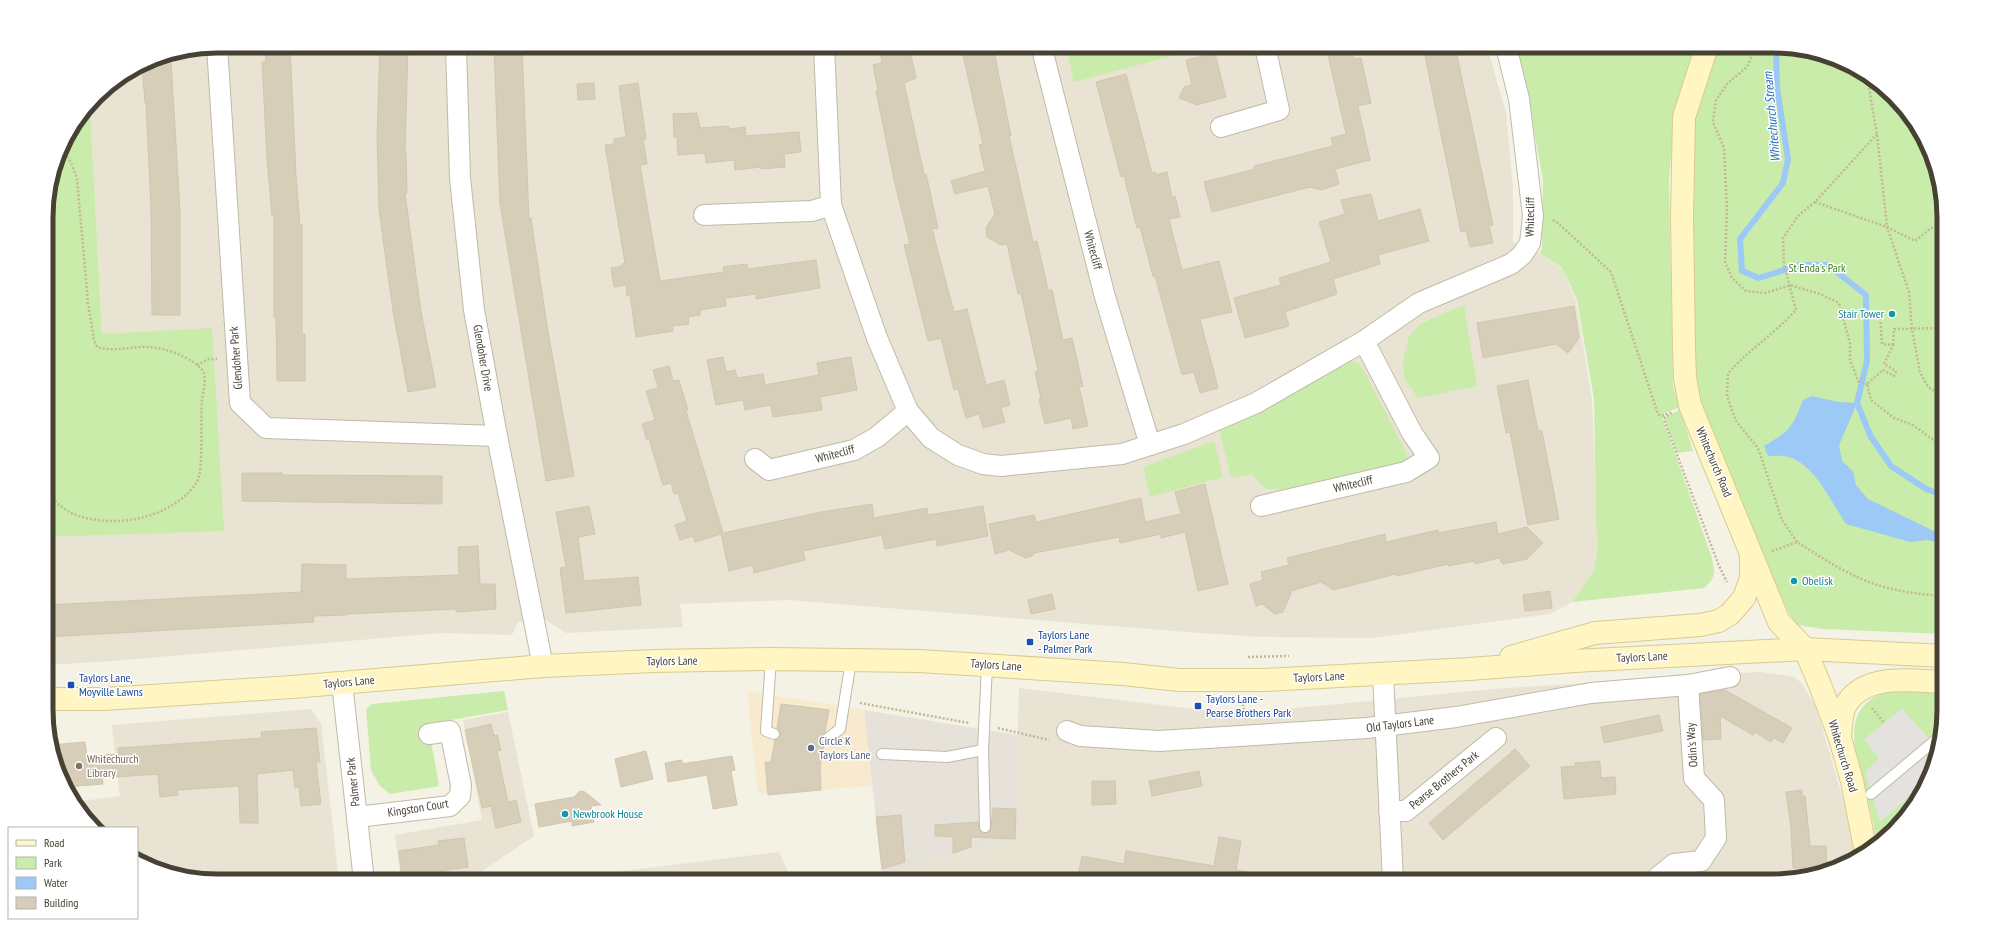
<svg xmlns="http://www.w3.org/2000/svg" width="1990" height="927" viewBox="0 0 1990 927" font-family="'PT Sans Narrow',sans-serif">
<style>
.residential{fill:#e8e3d3}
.commercial{fill:#f8eace}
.industrial{fill:#e6e2da}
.green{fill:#c9ecaa}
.parking{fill:#e4e2de}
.water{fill:#9cc9f6}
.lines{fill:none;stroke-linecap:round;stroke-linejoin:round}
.stream{stroke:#9cc9f6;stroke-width:6}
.building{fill:#d7ceb9;stroke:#d2c6ac}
.lane-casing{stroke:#c0baa7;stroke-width:12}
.street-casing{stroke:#c0baa7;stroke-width:22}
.secondary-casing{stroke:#d7cb91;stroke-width:24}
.path{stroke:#c3b797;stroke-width:2.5;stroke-dasharray:2 2;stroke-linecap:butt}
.lane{stroke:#fff;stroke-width:10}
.street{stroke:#fff;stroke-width:20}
.secondary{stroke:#fff6c4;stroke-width:22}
.culture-dot{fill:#0f9aa8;stroke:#fff;stroke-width:1.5}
.transit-dot{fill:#1a4fb4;stroke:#fff;stroke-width:1.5}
.service-dot{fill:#5c6f8a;stroke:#fff;stroke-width:1.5}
.education-dot{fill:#8d6e63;stroke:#fff;stroke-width:1.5}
.labels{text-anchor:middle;stroke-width:3;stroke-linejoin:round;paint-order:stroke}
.street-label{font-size:12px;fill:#474134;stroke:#fff}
.park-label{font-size:12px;fill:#3d7d23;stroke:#fff}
.culture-label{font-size:12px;fill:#0d838f;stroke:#fff;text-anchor:start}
.transit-label{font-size:12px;fill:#164399;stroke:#fff;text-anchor:start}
.service-label{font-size:12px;fill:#4e5e75;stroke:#fff;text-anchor:start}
.education-label{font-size:12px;fill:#785e54;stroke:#fff;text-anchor:start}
.water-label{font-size:13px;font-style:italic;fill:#246fbb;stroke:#fff}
.rim{fill:none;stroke:#474134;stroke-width:5}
</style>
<rect width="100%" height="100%" fill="#f4f1e5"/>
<!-- residential -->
<g class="residential">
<path d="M 217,46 L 1487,46 L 1506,113 L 1513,188 L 1513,242 L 1540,253 L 1562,269 L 1576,301 L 1592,399 L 1598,547 L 1594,571 L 1572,602 L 1550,614 L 1372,638 L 1262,637 L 1187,632 L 789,600 L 680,604 L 683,627 L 566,633 L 546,620 L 518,622 L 512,635 L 442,633 L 112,661 L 47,665 L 47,537 L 224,530 L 102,334 L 90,108 L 104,89 L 152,59 Z"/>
<path d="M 1760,672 L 1795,677 L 1802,684 L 1813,702 L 1820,720 L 1847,813 L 1855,859 L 1828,872 L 1784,881 L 854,881 L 1015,839 L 1019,688 L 1235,714 L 1493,689 Z"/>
<path d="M 311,709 L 321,723 L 339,881 L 217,881 L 151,868 L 137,859 L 137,828 L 95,828 L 81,814 L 74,802 L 120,796 L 112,725 Z"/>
<path d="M 508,712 L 534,836 L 481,872 L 482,881 L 401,881 L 395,835 L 482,820 L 463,720 Z"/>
<path d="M 779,852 L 792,881 L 552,881 L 607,873 Z"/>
</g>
<!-- commercial -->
<path class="commercial" d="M 747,691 L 864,710 L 873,786 L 758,794 Z"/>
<!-- industrial -->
<path class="industrial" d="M 864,710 L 1018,735 L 1015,839 L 882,874 Z"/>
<!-- green -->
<g class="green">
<path d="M 1066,46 L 1209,46 L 1074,82 Z"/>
<path d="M 1514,46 L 1698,46 L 1675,108 L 1669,181 L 1673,386 L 1693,451 L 1677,453 L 1665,421 L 1666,417 L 1679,410 L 1678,408 L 1664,413 L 1665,416 L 1662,417 L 1711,555 C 1715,571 1717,577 1704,588 L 1572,602 L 1594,571 L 1598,546 L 1596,518 L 1594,399 L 1577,300 L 1562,268 L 1540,253 L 1542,247 L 1543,179 L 1527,94 Z"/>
<path d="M 1716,46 L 1773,46 L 1839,59 L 1877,82 L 1909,113 L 1931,152 L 1943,195 L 1944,634 L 1823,629 L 1797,625 L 1790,615 L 1761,555 L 1707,425 L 1693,373 L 1691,267 L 1695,119 Z"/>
<path d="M 90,108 L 102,334 L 212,328 L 224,531 L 47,537 L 46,206 L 64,141 Z"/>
<path d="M 1464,305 L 1477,386 L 1418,398 L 1404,378 L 1403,361 L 1409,337 L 1420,324 Z"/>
<path d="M 1351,361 L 1359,364 L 1365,373 L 1405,450 L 1407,458 L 1402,464 L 1285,489 L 1266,489 L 1251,474 L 1231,478 L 1219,429 L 1343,362 Z"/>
<path d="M 1214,441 L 1223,477 L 1150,497 L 1143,467 Z"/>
<path d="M 1895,689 L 1944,689 L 1944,710 L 1931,776 L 1902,823 L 1877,845 C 1874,830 1872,814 1868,800 C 1857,755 1833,705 1895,689 Z"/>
<path d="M 504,691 L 508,710 L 428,724 L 439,786 L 390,794 L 380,786 L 371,770 L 366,709 L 372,704 Z"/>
</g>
<!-- parking -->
<path class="parking" d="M 1902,709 L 1937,747 L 1931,776 L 1917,797 L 1913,793 L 1880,822 L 1865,772 L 1879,758 L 1864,739 Z"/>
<!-- water -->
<path class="water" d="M 1812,396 L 1838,402 L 1857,403 L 1839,445 L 1842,461 L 1853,471 L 1856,485 L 1868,499 L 1944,536 L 1944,544 L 1927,540 L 1910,542 L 1846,524 C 1831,502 1816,466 1789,457 C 1783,455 1774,456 1768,456 L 1764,446 C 1790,431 1792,428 1803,400 Z"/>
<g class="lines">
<!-- stream -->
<path class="stream" d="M 1776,47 L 1777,88 L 1788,159 L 1783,183 L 1740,239 L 1742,271 L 1759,278 L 1800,265 L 1828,265 L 1866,295 L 1867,361 L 1857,403 L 1871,437 L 1891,466 L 1926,489 L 1943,495"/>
</g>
<!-- building -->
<g class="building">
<path d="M 265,46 L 290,46 L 296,175 L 300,225 L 302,225 L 302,334 L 305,334 L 305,381 L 277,381 L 276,318 L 274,318 L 274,216 L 272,216 L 267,157 L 262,62 L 266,62 Z"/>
<path d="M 380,46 L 408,46 L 405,153 L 406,153 L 407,193 L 405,193 L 421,312 L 436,387 L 408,392 L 393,311 L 379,210 L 377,136 Z"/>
<path d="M 522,46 L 529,219 L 531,218 L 547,326 L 574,476 L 546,481 L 500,204 L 494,47 Z"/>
<path d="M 879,46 L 909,46 L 916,78 L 904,83 L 924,174 L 926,174 L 938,228 L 932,229 L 940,259 L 954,312 L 967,309 L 986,385 L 1004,380 L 1010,405 L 1001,408 L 1005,422 L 983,428 L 979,414 L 966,418 L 958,389 L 954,390 L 941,338 L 928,341 L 904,245 L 910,244 L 895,184 L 876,91 L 878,91 L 873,65 L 882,63 Z"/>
<path d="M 961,46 L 993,46 L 1011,136 L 1009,136 L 1033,242 L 1037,241 L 1048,290 L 1052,290 L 1063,340 L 1072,338 L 1083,386 L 1079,387 L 1088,426 L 1073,429 L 1071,418 L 1045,424 L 1039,399 L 1041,399 L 1035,372 L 1038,371 L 1021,293 L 1018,294 L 1007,244 L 1001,245 L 987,237 L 986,228 L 995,214 L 988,186 L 955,194 L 951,181 L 985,171 L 979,145 L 983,144 Z"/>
<path d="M 1326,46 L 1351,46 L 1354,59 L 1361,58 L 1371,103 L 1358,106 L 1370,160 L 1335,169 L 1339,184 L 1321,190 L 1310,187 L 1212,212 L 1204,182 L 1255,169 L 1254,166 L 1333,146 L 1331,138 L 1346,134 Z"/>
<path d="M 1423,46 L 1455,46 L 1493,225 L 1489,226 L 1493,243 L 1470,247 L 1466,231 L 1461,232 Z"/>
<path d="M 1215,53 L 1226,97 L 1197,105 L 1179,98 L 1184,87 L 1192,85 L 1186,60 Z"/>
<path d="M 171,62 L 180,210 L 180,315 L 152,315 L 151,208 L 146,103 L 145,103 L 142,65 L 146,63 Z"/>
<path d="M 1126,74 L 1152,173 L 1155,172 L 1155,175 L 1167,172 L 1172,197 L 1175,196 L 1180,217 L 1169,219 L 1182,270 L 1219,261 L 1232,312 L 1200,319 L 1218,388 L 1200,393 L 1194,372 L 1182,375 L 1155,276 L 1153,276 L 1140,227 L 1137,228 L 1124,176 L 1121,177 L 1096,82 Z"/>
<path d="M 594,83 L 595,99 L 578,100 L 577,84 Z"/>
<path d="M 638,83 L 646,139 L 643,139 L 647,164 L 640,165 L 660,281 L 724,272 L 723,267 L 747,264 L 748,269 L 816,260 L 820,288 L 756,299 L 756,294 L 725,298 L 726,306 L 700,310 L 700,315 L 688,317 L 689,324 L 672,326 L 673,331 L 636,337 L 630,295 L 627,296 L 626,285 L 614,287 L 611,268 L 622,266 L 622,264 L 625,263 L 605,145 L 614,144 L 614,139 L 626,137 L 619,86 Z"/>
<path d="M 697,113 L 700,128 L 729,126 L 729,129 L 745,127 L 746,136 L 799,132 L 801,152 L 784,154 L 785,167 L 761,169 L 761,167 L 735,170 L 734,160 L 706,163 L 705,153 L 678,155 L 677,137 L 674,137 L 673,114 Z"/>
<path d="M 1371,194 L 1378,221 L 1420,209 L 1429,241 L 1378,255 L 1380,264 L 1333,279 L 1337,294 L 1285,312 L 1289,326 L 1245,338 L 1234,298 L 1281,285 L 1279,278 L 1331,262 L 1319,222 L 1345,214 L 1341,200 Z"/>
<path d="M 1574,306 L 1579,338 L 1568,353 L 1556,344 L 1483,358 L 1477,323 Z"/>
<path d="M 723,357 L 726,372 L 735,370 L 737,378 L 763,374 L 765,385 L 819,375 L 817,363 L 851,357 L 857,390 L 820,397 L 822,410 L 773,417 L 771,405 L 745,410 L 743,400 L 716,405 L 707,360 Z"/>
<path d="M 669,366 L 673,381 L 679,380 L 688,410 L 686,411 L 723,533 L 821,512 L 872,504 L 874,518 L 927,508 L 928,515 L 983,506 L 988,536 L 937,546 L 936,539 L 885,549 L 882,535 L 803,551 L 805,560 L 754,573 L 753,565 L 729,571 L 721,534 L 695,542 L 693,536 L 680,540 L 675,525 L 687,521 L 678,493 L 674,494 L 671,483 L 663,485 L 649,439 L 647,440 L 642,424 L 655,420 L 646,391 L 658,388 L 653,370 Z"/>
<path d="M 1528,380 L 1538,431 L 1542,431 L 1559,519 L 1528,525 L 1510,432 L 1506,433 L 1497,386 Z"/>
<path d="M 242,473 L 282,473 L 282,475 L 442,476 L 442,504 L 242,501 Z"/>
<path d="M 1205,484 L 1228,584 L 1198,591 L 1185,532 L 1161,538 L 1161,534 L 1120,543 L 1119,537 L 1034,553 L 1032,556 L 1026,558 L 1009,550 L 995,554 L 989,524 L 1034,515 L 1036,522 L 1141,498 L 1145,522 L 1181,514 L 1175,492 Z"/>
<path d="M 589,506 L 595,534 L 578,537 L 584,581 L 638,577 L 641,605 L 566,613 L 560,568 L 566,567 L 556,512 Z"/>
<path d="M 1496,522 L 1498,534 L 1527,527 L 1543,543 L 1527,559 L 1503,564 L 1499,558 L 1475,564 L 1474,561 L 1448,566 L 1448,564 L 1397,576 L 1396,574 L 1333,590 L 1321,582 L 1291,591 L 1291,593 L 1283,612 L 1275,614 L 1262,604 L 1256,606 L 1250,584 L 1263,580 L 1261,572 L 1289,565 L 1287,558 L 1385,534 L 1386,542 L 1438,530 L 1438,533 Z"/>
<path d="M 478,546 L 480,584 L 495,584 L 496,609 L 456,612 L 456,609 L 347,614 L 347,615 L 313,616 L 314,622 L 47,637 L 47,605 L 301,592 L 302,564 L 346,565 L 346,579 L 459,575 L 458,547 Z"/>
<path d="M 1550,591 L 1552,608 L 1525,611 L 1523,595 Z"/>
<path d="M 1052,594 L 1055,609 L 1031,614 L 1028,600 Z"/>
<path d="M 1725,690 L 1792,728 L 1783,743 L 1774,738 L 1771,742 L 1755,732 L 1753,735 L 1720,716 L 1721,739 L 1703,740 L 1700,694 Z"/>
<path d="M 781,704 L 829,710 L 825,732 L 821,739 L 824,744 L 820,768 L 821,790 L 768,795 L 765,762 L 771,762 L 775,740 L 780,736 L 780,733 L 777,728 Z"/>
<path d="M 1659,715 L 1663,731 L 1604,743 L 1601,727 Z"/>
<path d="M 491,724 L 494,736 L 497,735 L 501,750 L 497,751 L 508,802 L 516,800 L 521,822 L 496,828 L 491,806 L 482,808 L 465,730 Z"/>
<path d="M 316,728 L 320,762 L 316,762 L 321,804 L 301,806 L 299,787 L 295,788 L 293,770 L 257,774 L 258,823 L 240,823 L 239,786 L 177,790 L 178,795 L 160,797 L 158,774 L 102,778 L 103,784 L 66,787 L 59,775 L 51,745 L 85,742 L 87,756 L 119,754 L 118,748 L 262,738 L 261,732 Z"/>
<path d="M 1515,749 L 1530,766 L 1443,840 L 1429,823 Z"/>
<path d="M 646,751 L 653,779 L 621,787 L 615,759 Z"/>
<path d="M 732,756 L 735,770 L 731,771 L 737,805 L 713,809 L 707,775 L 668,782 L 665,763 L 682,760 L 682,764 Z"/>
<path d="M 1600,761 L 1601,778 L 1615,777 L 1616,794 L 1564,799 L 1561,767 L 1576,766 L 1575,763 Z"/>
<path d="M 1199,771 L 1202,786 L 1152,796 L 1149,781 Z"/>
<path d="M 1092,781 L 1115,781 L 1116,804 L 1092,805 Z"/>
<path d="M 1802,790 L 1802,796 L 1805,796 L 1810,846 L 1826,846 L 1827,872 L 1810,875 L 1810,868 L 1793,868 L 1791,828 L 1786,792 Z"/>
<path d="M 580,791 L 585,792 L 601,805 L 591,806 L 594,822 L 572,826 L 572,821 L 539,827 L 535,804 L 574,797 Z"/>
<path d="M 993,808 L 1016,809 L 1015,839 L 971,837 L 971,847 L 953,853 L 953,837 L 935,836 L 935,825 L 978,822 L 980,831 L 985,833 L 988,833 L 991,827 Z"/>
<path d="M 901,815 L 905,862 L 882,869 L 876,817 Z"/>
<path d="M 1219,837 L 1241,841 L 1236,870 L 1248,872 L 1247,881 L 1134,881 L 1110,877 L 1110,881 L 1077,881 L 1082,856 L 1124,864 L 1126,851 L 1214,866 Z"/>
<path d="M 464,838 L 468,867 L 441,871 L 442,874 L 402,880 L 399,851 L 439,845 L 438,841 Z"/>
</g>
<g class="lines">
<!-- lane casing -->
<g class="lane-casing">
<g id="lane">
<path d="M 771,659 L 766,731 L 774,734"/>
<path d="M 827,739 L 840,729 L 851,661"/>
<path d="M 882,754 L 947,757 L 983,750"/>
<path d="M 1871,794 L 1938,738"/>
<path d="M 985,827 L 983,750 L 987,665"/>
</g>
</g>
<!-- street casing -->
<g class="street-casing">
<g id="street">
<path d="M 217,46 L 240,403 L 266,428 L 497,436"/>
<path d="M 456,46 L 460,178 L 474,310 L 497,436 L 543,666"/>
<path d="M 824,46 L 831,205 L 877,338 L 908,411 L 931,438 L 958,455 L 983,464 L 1001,466 L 1122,454 L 1184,434 L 1256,403 L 1364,341 L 1419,303 L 1511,264 L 1522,255 L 1530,243 L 1533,216 L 1519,99 L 1506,46"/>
<path d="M 1043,53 L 1105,297 L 1150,445"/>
<path d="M 1221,127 L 1279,110 L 1265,46"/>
<path d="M 704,215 L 812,211 L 831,205"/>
<path d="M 755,459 L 769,470 L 854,450 L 877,437 L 908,411"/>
<path d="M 1261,506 L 1406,472 L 1429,458 L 1412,433 L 1364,341"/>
<path d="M 1383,674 L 1393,881"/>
<path d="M 342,683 L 364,881"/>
<path d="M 1067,731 L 1080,736 L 1159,741 L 1367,728 L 1456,717 L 1591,693 L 1688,685 L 1730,677"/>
<path d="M 1389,811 L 1406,811 L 1496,738"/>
<path d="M 357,817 L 450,806 L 460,796 L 461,785 L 450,731 L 429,734"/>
<path d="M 1658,881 L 1658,877 L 1674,864 L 1701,861 L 1716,838 L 1714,800 L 1694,778 L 1688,685"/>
</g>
</g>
<!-- secondary casing -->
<g class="secondary-casing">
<g id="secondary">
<path d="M 1707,46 L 1684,117 L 1682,216 L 1684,349 L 1685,378 L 1690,405 L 1779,622 L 1805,649 L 1820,685 L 1840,738 L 1852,781 L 1866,853"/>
<path d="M 1511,657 L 1595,633 L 1700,625 L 1719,621 L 1730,614 L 1744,598 L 1751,578 L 1751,558"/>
<path d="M 47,699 L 104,699 L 292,687 L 543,666 L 653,661 L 771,659 L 920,661 L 1123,674 L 1179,680 L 1265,680 L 1470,669 L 1574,661 L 1805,649 L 1944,656"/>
<path d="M 1840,736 C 1841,728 1841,714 1845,706 C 1864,672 1912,681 1944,682"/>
</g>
</g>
<!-- path -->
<g class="path">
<path d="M 1756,46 L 1747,67 L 1728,83 L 1716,100 L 1713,122 L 1724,148 L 1727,210 L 1725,262 L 1732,278 L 1746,291 L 1766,293 L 1790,285 L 1820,294 L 1839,303 L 1850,343 L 1850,360 L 1858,381 L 1867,384"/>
<path d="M 1867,76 L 1877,134 L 1887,227 L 1909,292 L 1912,330 L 1920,372 L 1928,387 L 1943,396"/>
<path d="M 1815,202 L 1887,227 L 1915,241 L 1931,228 L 1943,228"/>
<path d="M 1553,220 L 1558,223 L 1611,272 L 1658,414 L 1662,416 L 1670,412"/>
<path d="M 1880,314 L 1882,344 L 1893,345 L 1884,364 L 1896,371 L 1894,376 L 1883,370 L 1867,384 L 1871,400 L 1894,418 L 1913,425 L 1943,447"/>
<path d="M 1893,345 L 1894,329 L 1943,328"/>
<path d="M 197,365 L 209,359 L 217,359"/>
<path d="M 1672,413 L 1665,417 L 1664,420 L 1719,566 L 1727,582"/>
<path d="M 47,492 C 55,501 64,511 76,515 C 115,529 172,519 197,482 C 204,470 200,418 202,400 C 203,391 206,383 204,373 C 203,370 199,367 196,364 C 182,354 163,347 145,347 C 128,347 114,352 97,347 L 94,340 L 88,303 L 77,179 C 74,169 70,157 61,151"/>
<path d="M 1797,542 L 1782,520 L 1758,448 L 1736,421 L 1727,396 L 1728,373 C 1749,350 1775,333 1796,310 L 1784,265 L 1783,238 L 1798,216 L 1815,202 L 1877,134"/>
<path d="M 1772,551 L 1797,542 C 1815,553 1832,565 1851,574 C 1879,589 1912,594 1944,596"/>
<path d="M 1248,657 L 1289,656"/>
<path d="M 860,703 L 969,723"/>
<path d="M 1243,704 L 1244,711 L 1248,715"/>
<path d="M 1872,708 L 1884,723"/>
<path d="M 998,728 L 1049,740"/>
<path d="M 1112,881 L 1113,878 L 1128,881"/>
</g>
<!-- lane -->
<use href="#lane" class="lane"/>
<!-- street -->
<use href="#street" class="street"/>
<!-- secondary -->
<use href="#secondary" class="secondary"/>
</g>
<!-- markers -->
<g class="culture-dot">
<circle cx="1892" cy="314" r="4"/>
<circle cx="1794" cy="581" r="4"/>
<circle cx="565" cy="814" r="4"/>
</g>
<g class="transit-dot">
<rect x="1026" y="638" width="8" height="8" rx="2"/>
<rect x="67" y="681" width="8" height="8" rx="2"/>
<rect x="1194" y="702" width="8" height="8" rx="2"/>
</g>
<circle class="service-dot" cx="811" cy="748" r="4"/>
<circle class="education-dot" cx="79" cy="766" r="4"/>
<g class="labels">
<!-- street labels -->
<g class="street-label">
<text transform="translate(1530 217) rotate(-89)" y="4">Whitecliff</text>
<text transform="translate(1093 250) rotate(75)" y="4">Whitecliff</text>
<text transform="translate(236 358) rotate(-94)" y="4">Glendoher Park</text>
<text transform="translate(483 358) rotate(80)" y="4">Glendoher Drive</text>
<text transform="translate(835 454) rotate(-15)" y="4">Whitecliff</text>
<text transform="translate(1714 462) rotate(67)" y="4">Whitechurch Road</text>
<text transform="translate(1353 484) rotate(-13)" y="4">Whitecliff</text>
<text transform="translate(1642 657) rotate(-3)" y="4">Taylors Lane</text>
<text transform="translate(672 661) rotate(-1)" y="4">Taylors Lane</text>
<text transform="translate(996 665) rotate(4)" y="4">Taylors Lane</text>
<text transform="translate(1319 677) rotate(-3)" y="4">Taylors Lane</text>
<text transform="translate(349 682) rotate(-5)" y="4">Taylors Lane</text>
<text transform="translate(1400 724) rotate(-7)" y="4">Old Taylors Lane</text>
<text transform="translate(1692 745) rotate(-94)" y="4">Odin's Way</text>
<text transform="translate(1843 756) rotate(73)" y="4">Whitechurch Road</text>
<text transform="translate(1444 780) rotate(-39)" y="4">Pearse Brothers Park</text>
<text transform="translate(353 782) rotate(-96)" y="4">Palmer Park</text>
<text transform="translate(418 808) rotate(-9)" y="4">Kingston Court</text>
</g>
<!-- park labels -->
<g class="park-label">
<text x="1817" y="272">St Enda's Park</text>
</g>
<!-- culture labels -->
<g class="culture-label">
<text x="1884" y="318" text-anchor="end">Stair Tower</text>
<text x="1802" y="585">Obelisk</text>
<text x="573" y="818">Newbrook House</text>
</g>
<!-- transit labels -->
<g class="transit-label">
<text x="1038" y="639">Taylors Lane<tspan x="1038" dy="14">- Palmer Park</tspan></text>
<text x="79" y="682">Taylors Lane,<tspan x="79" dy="14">Moyville Lawns</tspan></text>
<text x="1206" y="703">Taylors Lane -<tspan x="1206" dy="14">Pearse Brothers Park</tspan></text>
</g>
<!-- service labels -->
<g class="service-label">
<text x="819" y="745">Circle K<tspan x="819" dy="14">Taylors Lane</tspan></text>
</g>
<!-- education labels -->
<g class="education-label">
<text x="87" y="763">Whitechurch<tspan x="87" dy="14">Library</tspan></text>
</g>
<!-- water labels -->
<g class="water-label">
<text transform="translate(1771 117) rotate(-95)" y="5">Whitechurch Stream</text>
</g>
</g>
<!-- crop -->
<path d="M0 0H1990V927H0ZM217 53H1773A164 164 0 0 1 1937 217V710A164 164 0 0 1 1773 874H217A164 164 0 0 1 53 710V217A164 164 0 0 1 217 53Z" fill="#fff" fill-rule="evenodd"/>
<path class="rim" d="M217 53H1773A164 164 0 0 1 1937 217V710A164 164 0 0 1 1773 874H217A164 164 0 0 1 53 710V217A164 164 0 0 1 217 53Z"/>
<!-- legend -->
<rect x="8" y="827" width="130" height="92" fill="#ffffff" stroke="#b5b3ae"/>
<rect x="16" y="840" width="20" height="6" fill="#fff6c4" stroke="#b5b3ae"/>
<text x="44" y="847" font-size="12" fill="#474134">Road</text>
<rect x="16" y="857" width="20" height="12" fill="#c9ecaa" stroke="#b5b3ae"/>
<text x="44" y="867" font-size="12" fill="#474134">Park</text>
<rect x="16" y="877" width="20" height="12" fill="#9cc9f6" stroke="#b5b3ae"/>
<text x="44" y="887" font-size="12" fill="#474134">Water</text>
<rect x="16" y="897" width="20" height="12" fill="#d7ceb9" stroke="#b5b3ae"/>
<text x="44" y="907" font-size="12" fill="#474134">Building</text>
</svg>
